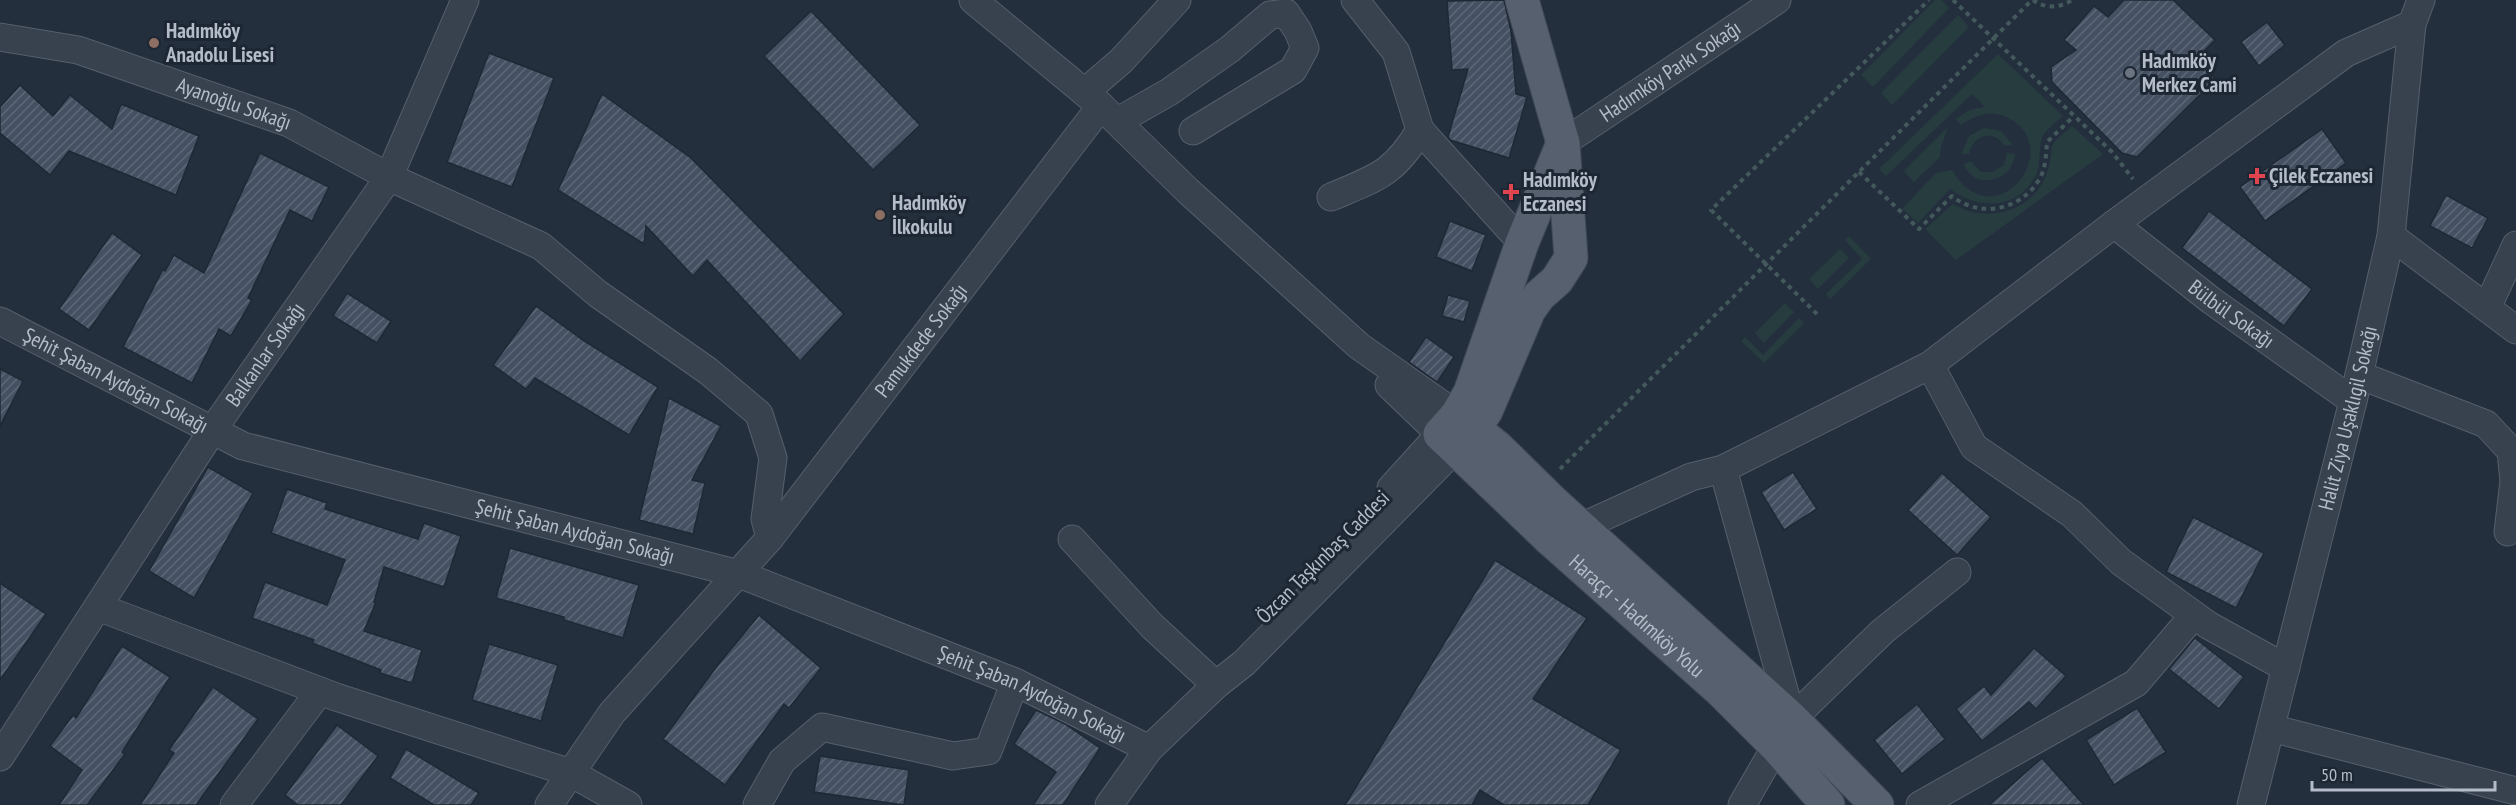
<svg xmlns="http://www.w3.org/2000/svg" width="2516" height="805" viewBox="0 0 2516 805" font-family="'PT Sans Narrow',sans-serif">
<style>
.green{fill:#263c3f}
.building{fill:url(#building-hatch);stroke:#1f2835;stroke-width:1.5}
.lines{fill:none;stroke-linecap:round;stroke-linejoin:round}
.minor-casing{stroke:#565f6c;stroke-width:29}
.major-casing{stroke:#414a57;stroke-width:35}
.path{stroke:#44595c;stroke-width:4;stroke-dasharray:4.5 4.5;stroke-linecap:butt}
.minor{stroke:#38414e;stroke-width:27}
.major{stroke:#56606e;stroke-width:33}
.education-dot{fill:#8d6e63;stroke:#1d2633;stroke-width:2}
.worship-dot{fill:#6b7280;stroke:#1d2633;stroke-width:2}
.health-dot{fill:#e0444e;stroke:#1d2633;stroke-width:2}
.labels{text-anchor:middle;stroke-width:6;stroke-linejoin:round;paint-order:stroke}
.poi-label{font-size:21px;font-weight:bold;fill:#b4bcc9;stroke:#1d2633;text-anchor:start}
.street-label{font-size:21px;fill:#b4bcc9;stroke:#1d2633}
</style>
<defs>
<pattern id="building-hatch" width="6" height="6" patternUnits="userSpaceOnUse" patternTransform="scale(1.5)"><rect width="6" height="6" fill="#455162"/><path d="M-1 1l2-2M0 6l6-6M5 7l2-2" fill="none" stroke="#5d6877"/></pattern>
</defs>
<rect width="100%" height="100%" fill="#242f3e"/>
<!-- green -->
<g class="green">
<path d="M 1935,0 L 1941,0 L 1949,8 L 1873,87 L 1861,75 Z"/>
<path d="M 1958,15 L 1969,27 L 1892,105 L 1881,93 Z"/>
<path d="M 1998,54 L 2063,116 C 2057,122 2046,129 2043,136 C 2038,146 2041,162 2037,173 C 2020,210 1979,211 1950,189 L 1918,223 L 1902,209 L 1936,173 L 1952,170 C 1995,243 2071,144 2004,116 C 1989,110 1975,115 1961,125 L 1956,119 L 1969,110 L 1985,107 L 1972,94 L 1886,176 L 1879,169 Z"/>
<path d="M 2072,126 L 2103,154 L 1956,260 L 1925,229 L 1953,204 C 1982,222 2025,215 2043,182 C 2047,174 2050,164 2051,155 C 2052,153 2051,148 2052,146 C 2055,139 2066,132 2072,126 Z"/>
<path d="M 1948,127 L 1941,147 L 1940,157 L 1914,182 L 1904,171 Z"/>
<path d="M 1984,128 L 2001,131 L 2013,145 L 2005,146 C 1994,129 1973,134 1969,154 L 1961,154 L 1969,136 Z"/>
<path d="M 2007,153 L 2015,154 C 2013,181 1975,192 1964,164 L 1971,161 L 1981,172 L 1993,172 L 2004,165 Z"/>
<path d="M 1849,236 L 1871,259 L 1830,299 L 1826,294 L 1862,259 L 1845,240 Z"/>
<path d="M 1840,249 L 1849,258 L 1818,289 L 1809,279 Z"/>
<path d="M 1785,303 L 1794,312 L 1764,343 L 1755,333 Z"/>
<path d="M 1799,318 L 1804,323 L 1764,363 L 1741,341 L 1745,337 L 1763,355 Z"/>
</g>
<!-- building -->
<g class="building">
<path d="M 1504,0 L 1511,31 L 1516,94 L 1527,97 L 1509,158 L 1450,140 L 1448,137 L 1468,69 L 1452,70 L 1447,1 Z"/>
<path d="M 2124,0 L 2173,0 L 2215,40 L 2195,60 L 2216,79 L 2137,157 L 2122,153 L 2052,82 L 2051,67 L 2076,50 L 2064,40 L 2094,6 L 2108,17 Z"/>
<path d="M 811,11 L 920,125 L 873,170 L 764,56 Z"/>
<path d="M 2267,22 L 2285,45 L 2259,66 L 2241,42 Z"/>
<path d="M 489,53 L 554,78 L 512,187 L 447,162 Z"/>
<path d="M 20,85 L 53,116 L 70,95 L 112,129 L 121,104 L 199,136 L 176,195 L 69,151 L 50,175 L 0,133 L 0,107 Z"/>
<path d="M 602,94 L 691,158 L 844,314 L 800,361 L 707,260 L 693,276 L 646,226 L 644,244 L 558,190 Z"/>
<path d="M 2322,129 L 2346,163 L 2265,221 L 2240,187 Z"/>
<path d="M 260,153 L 329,187 L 312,221 L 290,210 L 248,298 L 252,300 L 231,336 L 219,329 L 192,383 L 123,347 L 163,269 L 165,271 L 174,255 L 204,273 Z"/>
<path d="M 2446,195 L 2488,218 L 2472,248 L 2430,226 Z"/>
<path d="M 2209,211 L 2312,289 L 2284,326 L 2182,248 Z"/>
<path d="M 1450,221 L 1486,235 L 1472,271 L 1436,257 Z"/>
<path d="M 112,233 L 142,255 L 89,330 L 59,309 Z"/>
<path d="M 347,293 L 391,321 L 377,343 L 333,316 Z"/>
<path d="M 1448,295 L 1470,301 L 1464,322 L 1442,316 Z"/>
<path d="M 536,306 L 584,341 L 658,387 L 629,435 L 535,378 L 526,389 L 493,365 Z"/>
<path d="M 1426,337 L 1454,357 L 1437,382 L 1409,362 Z"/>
<path d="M 0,369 L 23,381 L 0,426 Z"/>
<path d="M 669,398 L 721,426 L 692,480 L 705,483 L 693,534 L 639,520 Z"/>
<path d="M 208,467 L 253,493 L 194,598 L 149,571 Z"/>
<path d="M 1793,472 L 1817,509 L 1784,530 L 1761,492 Z"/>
<path d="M 1942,473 L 1991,517 L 1957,555 L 1908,510 Z"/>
<path d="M 287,489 L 327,503 L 325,509 L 418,539 L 424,523 L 461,536 L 444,587 L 384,567 L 374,602 L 376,602 L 364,631 L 422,650 L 412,683 L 380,673 L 381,670 L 312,643 L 314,640 L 252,618 L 265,582 L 327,605 L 345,560 L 271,533 Z"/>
<path d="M 2193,517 L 2264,553 L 2236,608 L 2166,572 Z"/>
<path d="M 510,548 L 639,585 L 623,638 L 564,620 L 564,617 L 496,598 Z"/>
<path d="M 1495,560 L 1587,618 L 1533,699 L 1621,750 L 1588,805 L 1504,805 L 1480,790 L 1472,805 L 1345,805 Z"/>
<path d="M 0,583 L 46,614 L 0,680 Z"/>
<path d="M 759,615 L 821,668 L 789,708 L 784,704 L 725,785 L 663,739 L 717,666 Z"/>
<path d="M 2195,638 L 2244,677 L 2219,709 L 2169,669 Z"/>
<path d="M 489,644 L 558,665 L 541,721 L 472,700 Z"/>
<path d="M 122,646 L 170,677 L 122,752 L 125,754 L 87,805 L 59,805 L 82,770 L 50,746 L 73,715 L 76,718 Z"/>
<path d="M 2034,648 L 2066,676 L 2036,709 L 2029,702 L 1982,741 L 1956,709 L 1984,686 L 1991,695 Z"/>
<path d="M 213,687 L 258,719 L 196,805 L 140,805 L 174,753 L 169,750 Z"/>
<path d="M 1917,704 L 1945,739 L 1902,774 L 1874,740 Z"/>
<path d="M 2137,708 L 2166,752 L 2114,785 L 2086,740 Z"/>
<path d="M 1036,710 L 1065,724 L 1100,748 L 1063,805 L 1033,805 L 1056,772 L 1014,744 Z"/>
<path d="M 337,725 L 378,756 L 341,805 L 298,805 L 285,795 Z"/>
<path d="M 406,749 L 479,793 L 471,805 L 434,805 L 390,778 Z"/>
<path d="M 820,756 L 909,770 L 904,805 L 814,792 Z"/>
<path d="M 2042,758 L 2084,805 L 1989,805 Z"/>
</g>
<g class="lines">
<!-- minor casing -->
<g class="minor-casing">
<g id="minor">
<path d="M 973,0 L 1101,106 L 1188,191 L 1359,346 L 1457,415"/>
<path d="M 1355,0 L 1396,52 L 1420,130 L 1522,243"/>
<path id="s1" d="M 0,37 L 78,50 L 289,123 L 389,177 L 541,246 L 598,294 L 708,371 L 759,414 L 773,458 L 765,519 L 770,538"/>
<path d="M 1085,92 L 1121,61 L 1177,0"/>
<path d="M 1118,121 L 1169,92 L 1230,49 L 1270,15 L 1286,13 L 1298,31 L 1305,48 L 1293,70 L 1193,131"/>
<path id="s2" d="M 1563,143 L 1777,0"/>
<path d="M 1331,197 C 1376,178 1394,174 1420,130"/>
<path id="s3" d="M 2114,224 L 2212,301 L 2353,401"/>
<path d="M 2391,236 L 2516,330"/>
<path d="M 2487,308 L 2516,245"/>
<path id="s4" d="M 0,321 L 243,446 L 739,574 L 1015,682 L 1149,749"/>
<path d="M 1930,365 L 1974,447 L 2072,514 L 2121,562 L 2208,625 L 2286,668"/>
<path d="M 2359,375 L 2486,424 L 2511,451 L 2514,481 L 2508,532"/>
<path d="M 1389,385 L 1440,434 L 1391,488"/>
<path d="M 1723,469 L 1792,719 L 1883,631 L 1957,572"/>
<path d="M 1581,527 L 1691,477 L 1723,469 L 1930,365 L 2114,224 L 2346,53 L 2412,24 L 2421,0"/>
<path d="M 1072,539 L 1152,626 L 1216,685"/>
<path d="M 98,607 L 336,697 L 571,773 L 628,805"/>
<path d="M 2271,728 L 2516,791"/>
<path id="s5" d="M 0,757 L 212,431 L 389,177 L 465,0"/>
<path d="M 234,805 L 320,691"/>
<path id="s6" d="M 549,805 L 612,713 L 770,538 L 1101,106"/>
<path d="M 757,805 L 782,761 L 822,727 L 953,756 L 988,751 L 1015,682"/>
<path d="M 1109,805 L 1149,749 L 1216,685 L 1244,663 L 1455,449"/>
<path d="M 1742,805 L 1776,746"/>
<path d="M 1920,805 L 2136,683 L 2194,615"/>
<path id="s7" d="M 2251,805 L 2353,401 L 2391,236 L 2412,24"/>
</g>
</g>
<!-- major casing -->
<g class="major-casing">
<g id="major">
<path id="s8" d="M 1563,143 L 1522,243 L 1470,393 L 1457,415 L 1440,434 L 1551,540 L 1721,691 L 1776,746 L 1828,805"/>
<path d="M 1457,415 L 1498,448 L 1553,502 L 1792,719 L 1877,805"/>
<path d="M 1478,422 L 1486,411 L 1529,310 L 1539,296 L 1557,280 L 1571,258 L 1563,143 L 1522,0"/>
</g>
</g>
<!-- path -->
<g class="path">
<path d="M 1953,0 L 2112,152 L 2133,179"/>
<path d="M 2033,0 C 2045,9 2060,8 2072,0"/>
<path d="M 1859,172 L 1919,229 L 1952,196 C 1980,219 2022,210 2040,178 C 2046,167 2046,154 2047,142 L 2074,116"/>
<path d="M 1817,314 L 1711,210 L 1929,0"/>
<path d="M 1560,469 L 2032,0"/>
</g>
<!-- minor -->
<use href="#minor" class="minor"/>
<!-- major -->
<use href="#major" class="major"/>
</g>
<!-- markers -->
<g class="education-dot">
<circle cx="154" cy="43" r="6"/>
<circle cx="880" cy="215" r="6"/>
</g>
<circle class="worship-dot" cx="2130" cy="73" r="6"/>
<g class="health-dot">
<path d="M2254 167h6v6h6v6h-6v6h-6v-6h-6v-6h6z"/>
<path d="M1508 183h6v6h6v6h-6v6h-6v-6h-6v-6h6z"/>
</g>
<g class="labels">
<!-- poi labels -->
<g class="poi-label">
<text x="166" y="38">Hadımköy<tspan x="166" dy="24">Anadolu Lisesi</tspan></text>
<text x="2142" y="68">Hadımköy<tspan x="2142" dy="24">Merkez Cami</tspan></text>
<text x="2269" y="183">Çilek Eczanesi</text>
<text x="1523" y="187">Hadımköy<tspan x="1523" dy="24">Eczanesi</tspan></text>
<text x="892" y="210">Hadımköy<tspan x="892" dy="24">İlkokulu</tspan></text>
</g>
<!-- street labels -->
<g class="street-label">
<text dy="7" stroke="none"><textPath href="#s2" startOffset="129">Hadımköy Parkı Sokağı</textPath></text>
<text dy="7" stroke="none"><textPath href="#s1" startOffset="244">Ayanoğlu Sokağı</textPath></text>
<text dy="7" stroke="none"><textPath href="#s3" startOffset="148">Bülbül Sokağı</textPath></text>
<text dy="7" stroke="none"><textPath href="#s6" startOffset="596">Pamukdede Sokağı</textPath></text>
<text dy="7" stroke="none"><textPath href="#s5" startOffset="482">Balkanlar Sokağı</textPath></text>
<text dy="7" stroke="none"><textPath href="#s4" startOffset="130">Şehit Şaban Aydoğan Sokağı</textPath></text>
<text dy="7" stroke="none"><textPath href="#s7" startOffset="399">Halit Ziya Uşaklıgil Sokağı</textPath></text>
<text dy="7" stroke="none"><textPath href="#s4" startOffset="616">Şehit Şaban Aydoğan Sokağı</textPath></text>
<text transform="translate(1323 557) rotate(-45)" y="7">Özcan Taşkınbaş Caddesi</text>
<text dy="7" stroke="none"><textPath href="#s8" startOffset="586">Haraççı - Hadımköy Yolu</textPath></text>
<text dy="7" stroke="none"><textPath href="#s4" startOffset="1102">Şehit Şaban Aydoğan Sokağı</textPath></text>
</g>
</g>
<!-- scale -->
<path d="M2312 781v9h183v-9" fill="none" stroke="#b4bcc9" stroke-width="3"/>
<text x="2321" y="781" font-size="18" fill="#b4bcc9" stroke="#1d2633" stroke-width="4.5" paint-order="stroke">50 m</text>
</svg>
